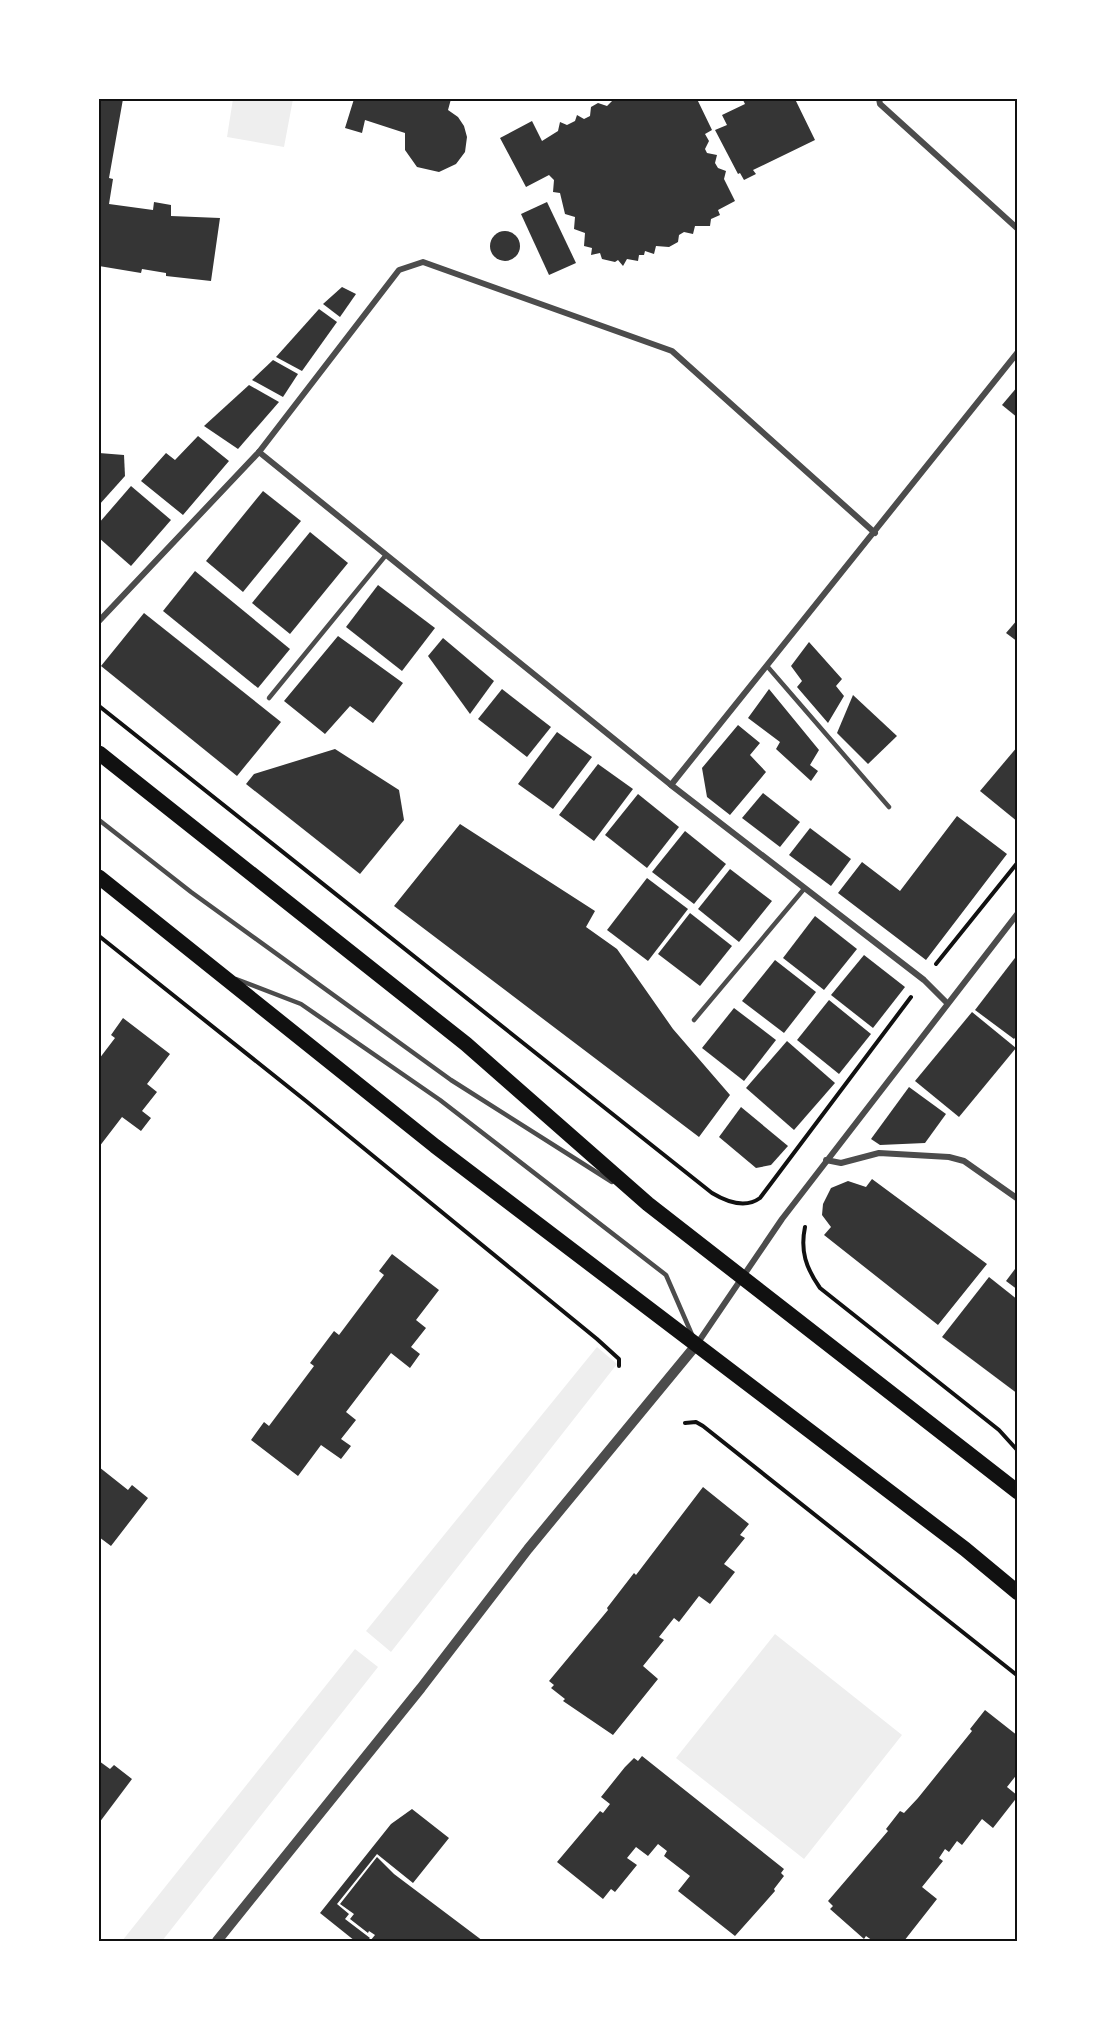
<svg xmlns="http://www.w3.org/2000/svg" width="1117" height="2040" viewBox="0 0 1117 2040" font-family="'Zilla Slab',serif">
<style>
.green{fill:#eee}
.building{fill:#353535}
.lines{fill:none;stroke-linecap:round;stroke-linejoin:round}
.path{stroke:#111;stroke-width:4}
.service{stroke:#4c4c4c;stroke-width:4.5}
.minor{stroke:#4c4c4c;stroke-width:6}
.tertiary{stroke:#4c4c4c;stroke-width:10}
.primary{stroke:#111;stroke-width:15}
.neatline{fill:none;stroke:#111;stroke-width:2}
</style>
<rect width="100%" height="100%" fill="#fff"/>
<!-- green -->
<g class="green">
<path d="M 233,99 L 293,99 L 284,147 L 227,137 Z"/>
<path d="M 597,1347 L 617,1364 L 391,1652 L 366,1631 Z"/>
<path d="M 775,1634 L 902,1735 L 804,1859 L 676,1758 Z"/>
<path d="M 355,1649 L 378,1667 L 162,1941 L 122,1941 Z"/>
</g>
<!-- building -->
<g class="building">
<path d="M 99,99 L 123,99 L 109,178 L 113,179 L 109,204 L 153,210 L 154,202 L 171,205 L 171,216 L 220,218 L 211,281 L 166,276 L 166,273 L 142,269 L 141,273 L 99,266 L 101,228 L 99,227 Z"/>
<path d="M 354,99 L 451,99 L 448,110 L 458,117 L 464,126 L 467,137 L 465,152 L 456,164 L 439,172 L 417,167 L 405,150 L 405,133 L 365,120 L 362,133 L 345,128 Z"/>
<path d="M 614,99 L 697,99 L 712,130 L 705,134 L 709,141 L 705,149 L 707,153 L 717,155 L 715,163 L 718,168 L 726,171 L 724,179 L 735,201 L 718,210 L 720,215 L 711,219 L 710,226 L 695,226 L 693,234 L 684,232 L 679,235 L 678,242 L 669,247 L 656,246 L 654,254 L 645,251 L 644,255 L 639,255 L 638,261 L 627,259 L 623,266 L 618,260 L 615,262 L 602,259 L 600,253 L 591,255 L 592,248 L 584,246 L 585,233 L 574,229 L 575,217 L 565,214 L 560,193 L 553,192 L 554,180 L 549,175 L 526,187 L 500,138 L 532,121 L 542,141 L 558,131 L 560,122 L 567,125 L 575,121 L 577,115 L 584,119 L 590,116 L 591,107 L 598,103 L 607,106 Z"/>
<path d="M 745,99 L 795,99 L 815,140 L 753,170 L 756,174 L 744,180 L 740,173 L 738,174 L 715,130 L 727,125 L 722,115 L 745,104 L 743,100 Z"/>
<path d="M 547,202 L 576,263 L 549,275 L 521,214 Z"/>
<circle cx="505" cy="246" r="15"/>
<path d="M 342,287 L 356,294 L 340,317 L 323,304 Z"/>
<path d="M 319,309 L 337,322 L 302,371 L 276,357 Z"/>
<path d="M 273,360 L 298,374 L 283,397 L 252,380 Z"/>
<path d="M 249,385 L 279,402 L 238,449 L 204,426 Z"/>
<path d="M 1018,386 L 1018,418 L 1002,405 Z"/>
<path d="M 198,436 L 229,461 L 183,515 L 141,481 L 166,453 L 175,460 Z"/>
<path d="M 99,453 L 124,455 L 125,476 L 99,505 Z"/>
<path d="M 131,486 L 171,520 L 131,566 L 99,538 L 99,523 Z"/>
<path d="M 263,491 L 301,521 L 243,592 L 206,561 Z"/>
<path d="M 310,532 L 348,563 L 290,634 L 252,603 Z"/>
<path d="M 195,571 L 290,649 L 258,688 L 163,611 Z"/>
<path d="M 378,585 L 435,628 L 402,671 L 346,627 Z"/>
<path d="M 144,613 L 281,722 L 237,776 L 101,666 Z"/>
<path d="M 1018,619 L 1018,642 L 1006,633 Z"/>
<path d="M 338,636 L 403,683 L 373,723 L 350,706 L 325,734 L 284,701 Z"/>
<path d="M 443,638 L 494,681 L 470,714 L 428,656 Z"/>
<path d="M 809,642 L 842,679 L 836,686 L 844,696 L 828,723 L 797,687 L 802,681 L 791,666 Z"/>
<path d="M 502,689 L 551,727 L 527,757 L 478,719 Z"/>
<path d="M 769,689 L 819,750 L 810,765 L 818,771 L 811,781 L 776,749 L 780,742 L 748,718 Z"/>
<path d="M 853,695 L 897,736 L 868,764 L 837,733 Z"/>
<path d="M 738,725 L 760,743 L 750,755 L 766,772 L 730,815 L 707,797 L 702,768 Z"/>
<path d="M 557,732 L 592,757 L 553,809 L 518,784 Z"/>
<path d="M 1018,746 L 1018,822 L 980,791 Z"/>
<path d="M 335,749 L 399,790 L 404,820 L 360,874 L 246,784 L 254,774 Z"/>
<path d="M 598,764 L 633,789 L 594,841 L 559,815 Z"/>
<path d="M 763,793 L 800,822 L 780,847 L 742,818 Z"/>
<path d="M 638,794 L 679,827 L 647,868 L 605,835 Z"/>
<path d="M 957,816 L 1007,854 L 926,960 L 838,893 L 862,862 L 900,891 Z"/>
<path d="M 460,824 L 595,911 L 586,927 L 617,949 L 673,1029 L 730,1095 L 699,1137 L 394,906 Z"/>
<path d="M 810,828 L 851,859 L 831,886 L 789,855 Z"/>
<path d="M 685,831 L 726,864 L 694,904 L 652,872 Z"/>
<path d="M 730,869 L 772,901 L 739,942 L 698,909 Z"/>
<path d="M 647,878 L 688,909 L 648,961 L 607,930 Z"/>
<path d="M 690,913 L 732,946 L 700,986 L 658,954 Z"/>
<path d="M 815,916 L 857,949 L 824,990 L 783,958 Z"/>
<path d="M 1018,954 L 1018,1034 L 1014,1039 L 975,1010 Z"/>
<path d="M 864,955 L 905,987 L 873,1028 L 831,995 Z"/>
<path d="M 775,960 L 816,992 L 784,1033 L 742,1001 Z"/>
<path d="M 829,1000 L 871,1034 L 839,1074 L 797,1040 Z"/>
<path d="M 734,1008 L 776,1040 L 744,1081 L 702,1048 Z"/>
<path d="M 972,1012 L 1016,1048 L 959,1117 L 915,1081 Z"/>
<path d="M 123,1018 L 170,1054 L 147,1084 L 157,1092 L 142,1111 L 151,1118 L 141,1131 L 122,1117 L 99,1147 L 99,1059 L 115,1038 L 111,1035 Z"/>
<path d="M 787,1041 L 835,1083 L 794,1130 L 746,1088 Z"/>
<path d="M 909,1087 L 946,1114 L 925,1143 L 880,1145 L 871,1139 Z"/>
<path d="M 741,1107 L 788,1146 L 771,1165 L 756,1168 L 719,1137 Z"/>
<path d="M 872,1179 L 987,1264 L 938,1325 L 824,1235 L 831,1227 L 822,1215 L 823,1204 L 831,1188 L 848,1181 L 866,1187 Z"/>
<path d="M 392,1254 L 439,1290 L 416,1320 L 426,1328 L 411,1347 L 420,1354 L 410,1368 L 391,1353 L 346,1412 L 356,1420 L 341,1439 L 351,1446 L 341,1459 L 321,1445 L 298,1476 L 251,1440 L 264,1422 L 269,1426 L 314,1366 L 310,1363 L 334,1331 L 339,1335 L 384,1275 L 379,1271 Z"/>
<path d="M 1018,1265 L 1018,1290 L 1006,1281 Z"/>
<path d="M 989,1277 L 1018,1300 L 1018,1394 L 942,1337 Z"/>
<path d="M 99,1467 L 128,1490 L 132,1485 L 148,1498 L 111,1546 L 99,1537 Z"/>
<path d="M 703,1487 L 749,1524 L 740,1535 L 745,1538 L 724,1564 L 735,1572 L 710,1604 L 699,1596 L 679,1622 L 674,1618 L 659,1637 L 664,1640 L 643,1666 L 658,1679 L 613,1735 L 563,1701 L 565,1699 L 551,1688 L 554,1685 L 549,1681 L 608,1610 L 607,1608 L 634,1573 L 636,1575 Z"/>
<path d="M 985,1710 L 1018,1736 L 1018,1773 L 1007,1787 L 1018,1796 L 993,1828 L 982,1819 L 962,1845 L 957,1841 L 949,1852 L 945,1849 L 939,1858 L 943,1861 L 922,1887 L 937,1899 L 904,1941 L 873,1941 L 866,1936 L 864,1939 L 830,1909 L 833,1906 L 828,1901 L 888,1831 L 886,1829 L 900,1811 L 904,1813 L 918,1798 L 972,1731 L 970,1729 Z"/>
<path d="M 642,1756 L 784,1869 L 781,1873 L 784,1876 L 774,1889 L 775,1891 L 735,1936 L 678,1891 L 690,1876 L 664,1856 L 667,1851 L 658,1844 L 648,1856 L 636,1847 L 627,1858 L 637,1865 L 615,1892 L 611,1889 L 603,1899 L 557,1862 L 600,1811 L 603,1813 L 610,1804 L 601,1797 L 625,1767 L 634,1758 L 638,1761 Z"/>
<path d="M 99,1761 L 110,1769 L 114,1765 L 132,1779 L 99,1823 Z"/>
<path d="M 412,1809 L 449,1838 L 413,1883 L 377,1854 L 337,1904 L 349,1914 L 345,1919 L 370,1938 L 367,1941 L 355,1941 L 320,1913 L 391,1824 Z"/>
<path d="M 377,1857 L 394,1874 L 483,1941 L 370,1941 L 375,1935 L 369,1931 L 368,1933 L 350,1919 L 354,1914 L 340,1904 Z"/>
</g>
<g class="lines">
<!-- path -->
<g class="path">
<path d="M 99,706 L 712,1193 C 727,1202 745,1209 760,1198 L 911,997"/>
<path d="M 99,936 L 306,1101 L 597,1339 L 619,1359 L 619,1366"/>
<path d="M 936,964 L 1018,862"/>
<path d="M 805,1227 C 800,1251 806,1268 820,1288 L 999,1430 L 1018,1451"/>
<path d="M 685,1423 L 696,1422 L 703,1426 L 1018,1676"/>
</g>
<!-- service -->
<g class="service">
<path d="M 767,666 L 889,807"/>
<path d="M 269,698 L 386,555"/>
<path d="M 99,820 L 191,892 L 451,1080 L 612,1182"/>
<path d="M 236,979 L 301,1004 L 440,1100 L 666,1275 L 693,1337"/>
<path d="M 694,1020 L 804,889"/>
</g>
<!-- minor -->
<g class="minor">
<path d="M 879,99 L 880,104 L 1018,229"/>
<path d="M 259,452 L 671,785 L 924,980 L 947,1003"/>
<path d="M 99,621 L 259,452 L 399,270 L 423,262 L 672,351 L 875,533"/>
<path d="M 671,785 L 1018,352"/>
<path d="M 826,1160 L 841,1163 L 879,1153 L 949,1157 L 964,1161 L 1018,1199"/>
<path d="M 697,1344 L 782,1219 L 1018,913"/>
</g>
<!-- tertiary -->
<path class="tertiary" d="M 217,1941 L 421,1688 L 528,1549 L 697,1344"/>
<!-- primary -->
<g class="primary">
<path d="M 99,753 L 466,1044 L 648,1204 L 1018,1492"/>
<path d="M 99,877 L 435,1146 L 965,1549 L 1018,1593"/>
</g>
</g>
<!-- border -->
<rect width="1117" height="2040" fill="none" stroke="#ffffff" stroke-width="201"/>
<rect x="100" y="100" width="916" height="1840" class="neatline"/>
</svg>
